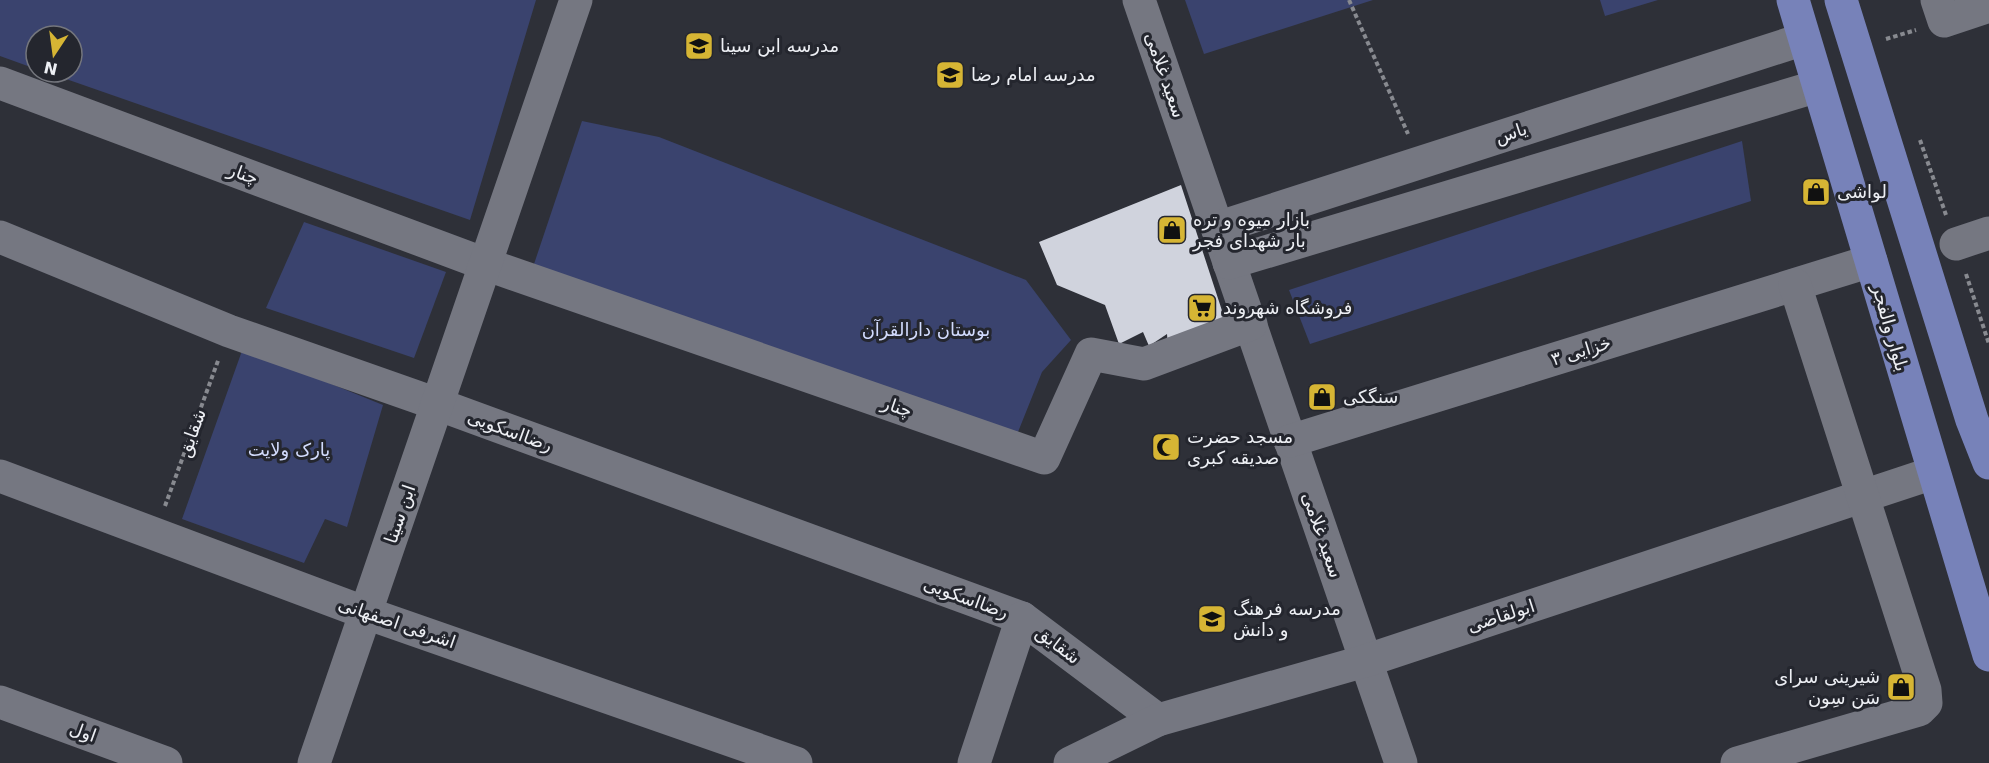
<svg xmlns="http://www.w3.org/2000/svg" width="1989" height="763" viewBox="0 0 1989 763" font-family="'DejaVu Sans',Cairo,sans-serif">
<style>
.green{fill:#3a436e}
.building{fill:#d0d3dd}
.lines{fill:none;stroke-linecap:round;stroke-linejoin:round}
.path{stroke:#888a90;stroke-width:4;stroke-dasharray:4.5 3;stroke-linecap:butt}
.minor{stroke:#757781;stroke-width:33}
.major{stroke:#7782b9;stroke-width:33}
.labels{text-anchor:middle;stroke-width:6;stroke-linejoin:round;paint-order:stroke}
.poi-label{font-size:18px;fill:#edeff4;stroke:#24262e;text-anchor:start}
.street-label{font-size:18px;fill:#edeff4;stroke:#24262e}
.park-label{font-size:18px;fill:#d2dbfd;stroke:#24262e}
</style>
<rect width="100%" height="100%" fill="#2e3038"/>
<!-- green -->
<g class="green">
<path d="M 0,0 L 536,0 L 470,220 L 46,72 L 72,72 L 72,36 L 36,36 L 36,69 L 0,56 Z"/>
<path d="M 1185,0 L 1373,0 L 1204,54 Z"/>
<path d="M 1600,0 L 1658,0 L 1605,16 Z"/>
<path d="M 582,121 L 659,137 L 1026,280 L 1071,340 L 1042,372 L 1010,452 L 533,267 Z"/>
<path d="M 1742,141 L 1751,201 L 1310,344 L 1289,290 Z"/>
<path d="M 304,222 L 446,272 L 414,358 L 266,308 Z"/>
<path d="M 243,348 L 383,405 L 347,527 L 325,519 L 304,563 L 182,519 Z"/>
</g>
<!-- building -->
<path class="building" d="M 1181,185 L 1227,326 L 1168,347 L 1167,334 L 1149,346 L 1143,332 L 1119,344 L 1105,305 L 1057,285 L 1039,242 Z"/>
<g class="lines">
<!-- path -->
<g class="path">
<path d="M 1349,0 L 1408,134"/>
<path d="M 1886,39 L 1916,30"/>
<path d="M 1920,140 L 1946,215"/>
<path d="M 1966,274 L 1989,344"/>
<path d="M 165,506 L 219,358"/>
</g>
<!-- minor -->
<g class="minor">
<path d="M 1139,0 L 1401,763"/>
<path d="M 1937,0 L 1944,21 L 1989,6"/>
<path d="M 0,83 L 485,264 L 1044,458 L 1091,354 L 1144,364 L 1251,324"/>
<path d="M 1217,228 L 1804,39"/>
<path d="M 0,237 L 229,331 L 437,404 L 1022,618"/>
<path d="M 1956,244 L 1989,233"/>
<path d="M 1229,263 L 1818,86"/>
<path d="M 1290,441 L 1871,261"/>
<path d="M 0,476 L 366,613 L 796,763"/>
<path d="M 0,702 L 166,763"/>
<path d="M 314,763 L 576,0"/>
<path d="M 974,763 L 1022,618 L 1158,720"/>
<path d="M 1070,763 L 1158,720 L 1365,661 L 1933,473"/>
<path d="M 1737,763 L 1919,710 L 1926,703 L 1925,690 L 1795,285"/>
</g>
<!-- major -->
<g class="major">
<path d="M 1793,0 L 1989,655"/>
<path d="M 1841,0 L 1972,420 L 1989,463"/>
</g>
</g>
<!-- icons -->
<defs>
<g id="school-square" transform="scale(1.5)"><rect x="-9" y="-9" width="18" height="18" rx="4" fill="#d6b534" stroke="#24262e"/><path d="M0-5L7-2L0 1L-7-2ZM-4 1L0 2.5L4 1V4Q0 6-4 4Z" fill="#111"/></g>
<g id="shop-square" transform="scale(1.5)"><rect x="-9" y="-9" width="18" height="18" rx="4" fill="#d6b534" stroke="#24262e"/><path d="M-5-2.5h2.3a2.7 3.5 0 0 1 5.4 0H5L5.5 6h-11ZM-1.5-2.5h3a1.5 2.3 0 0 0-3 0Z" fill="#111"/></g>
<g id="supermarket-square" transform="scale(1.5)"><rect x="-9" y="-9" width="18" height="18" rx="4" fill="#d6b534" stroke="#24262e"/><path d="M-6-5.5h2.5l.6 2H6L4.5 2H-2.5L-4.4-4H-6ZM-1.5 3.2a1.3 1.3 0 1 0 .1 0ZM3 3.2a1.3 1.3 0 1 0 .1 0Z" fill="#111"/></g>
<g id="mosque-square" transform="scale(1.5)"><rect x="-9" y="-9" width="18" height="18" rx="4" fill="#d6b534" stroke="#24262e"/><path d="M3.5-4.9A6 6 0 1 0 3.5 4.9A5 5 0 1 1 3.5-4.9Z" fill="#111"/></g>
</defs>
<g fill-rule="evenodd">
<use href="#school-square" x="699" y="46"/>
<use href="#school-square" x="950" y="75"/>
<use href="#shop-square" x="1816" y="192"/>
<use href="#shop-square" x="1172" y="230"/>
<use href="#supermarket-square" x="1202" y="308"/>
<use href="#shop-square" x="1322" y="397"/>
<use href="#mosque-square" x="1166" y="447"/>
<use href="#school-square" x="1212" y="619"/>
<use href="#shop-square" x="1901" y="687"/>
</g>
<g class="labels">
<!-- poi labels -->
<g class="poi-label">
<text x="720" y="52">مدرسه ابن سینا</text>
<text x="971" y="81">مدرسه امام رضا</text>
<text x="1837" y="198">لواشی</text>
<text x="1193" y="226">بازار میوه و تره‌<tspan x="1193" dy="21">بار شهدای فجر</tspan></text>
<text x="1223" y="314">فروشگاه شهروند</text>
<text x="1343" y="403">سنگکی</text>
<text x="1187" y="443">مسجد حضرت<tspan x="1187" dy="21">صدیقه کبری</tspan></text>
<text x="1233" y="615">مدرسه فرهنگ<tspan x="1233" dy="21">و دانش</tspan></text>
<text x="1880" y="683" text-anchor="end">شیرینی سرای<tspan x="1880" dy="21">سَن سِون</tspan></text>
</g>
<!-- street labels -->
<g class="street-label">
<text transform="translate(1165 75) rotate(71)" y="6">سعید غلامی</text>
<text transform="translate(1511 133) rotate(-18)" y="6">یاس</text>
<text transform="translate(243 174) rotate(20)" y="6">چنار</text>
<text transform="translate(1890 328) rotate(74)" y="6">بلوار والفجر</text>
<text transform="translate(1581 351) rotate(-17)" y="6">خزایی ۳</text>
<text transform="translate(897 407) rotate(19)" y="6">چنار</text>
<text transform="translate(510 431) rotate(20)" y="6">رضااسکویی</text>
<text transform="translate(192 433) rotate(-70)" y="6">شقایق</text>
<text transform="translate(400 514) rotate(-71)" y="6">ابن سینا</text>
<text transform="translate(1322 535) rotate(71)" y="6">سعید غلامی</text>
<text transform="translate(966 598) rotate(20)" y="6">رضااسکویی</text>
<text transform="translate(1501 616) rotate(-18)" y="6">ابولقاضی</text>
<text transform="translate(397 623) rotate(19)" y="6">اشرفی اصفهانی</text>
<text transform="translate(1058 645) rotate(37)" y="6">شقایق</text>
<text transform="translate(83 732) rotate(20)" y="6">اول</text>
</g>
<!-- park labels -->
<g class="park-label">
<text x="926" y="336">بوستان دارالقرآن</text>
<text x="289" y="456">پارک ولایت</text>
</g>
</g>
<!-- north arrow -->
<g transform="translate(54 54) rotate(193)"><circle r="28" fill="#24262e" stroke="#74767d" stroke-width="1.5"/>
<path d="M0-4.5L10 22L0 15L-10 22Z" fill="#d6b534"/>
<text y="-9" font-size="16" font-weight="bold" text-anchor="middle" fill="#edeff4">N</text>
</g>
</svg>
